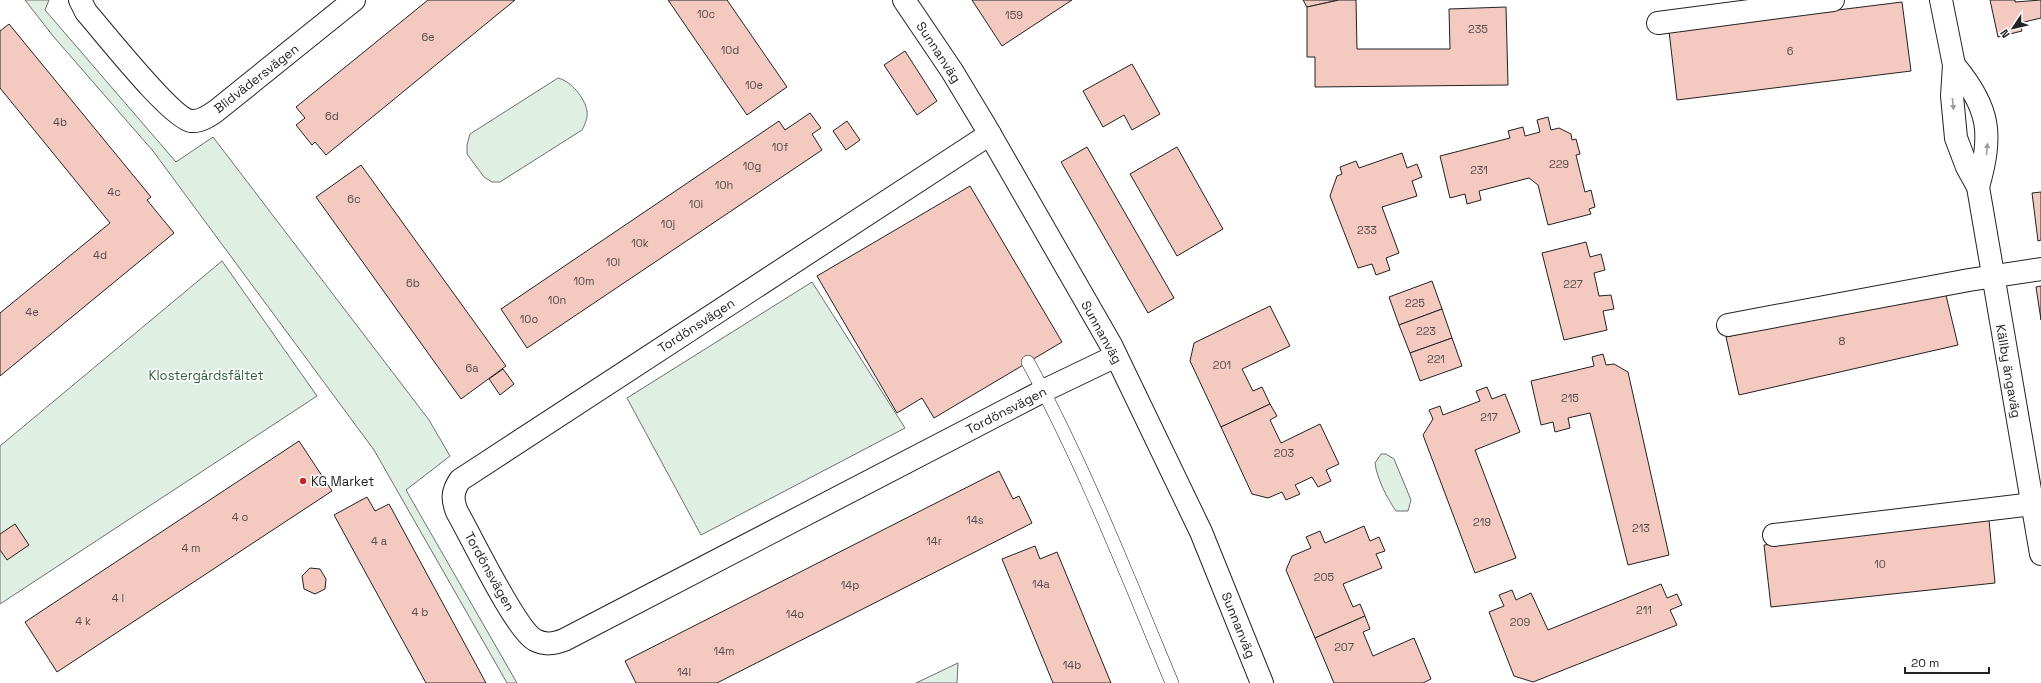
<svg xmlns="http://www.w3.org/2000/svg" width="2041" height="683" viewBox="0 0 2041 683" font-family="'Space Grotesk',sans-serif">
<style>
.green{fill:#e0efe3;stroke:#6f6f6f}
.building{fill:#f3c9c0;stroke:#222}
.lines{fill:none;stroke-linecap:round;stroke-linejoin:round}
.service-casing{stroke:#222;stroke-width:14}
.minor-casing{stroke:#222;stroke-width:24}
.tertiary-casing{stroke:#222;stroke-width:24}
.service{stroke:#fff;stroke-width:13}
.minor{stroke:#fff;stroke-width:22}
.tertiary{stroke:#fff;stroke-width:22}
.oneway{fill:#9c9c9c}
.poi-dot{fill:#c62828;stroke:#fff;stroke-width:1.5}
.labels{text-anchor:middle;stroke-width:3;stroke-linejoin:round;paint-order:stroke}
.number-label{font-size:11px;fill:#564c4a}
.street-label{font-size:13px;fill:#222;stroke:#fff}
.park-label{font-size:13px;fill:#2f5e38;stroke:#fff}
.poi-label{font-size:13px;fill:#222;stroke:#fff;text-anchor:start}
</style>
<rect width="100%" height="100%" fill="#fff"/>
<!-- green -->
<g class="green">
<path d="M 25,0 L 49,0 L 45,10 L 176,162 L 213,137 L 429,420 L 450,456 L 406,490 L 517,683 L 507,683 L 374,450 L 153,151 L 53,36 Z"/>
<path d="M 558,78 C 571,81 585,98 587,111 C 588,118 585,124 582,130 L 500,182 L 492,182 L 484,177 L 467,154 L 467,145 L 470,134 Z"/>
<path d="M 222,261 L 317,396 L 0,604 L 0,446 Z"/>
<path d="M 812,282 L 905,428 L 701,535 L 627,398 Z"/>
<path d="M 1381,454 L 1386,454 L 1394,459 L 1411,500 L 1408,511 L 1396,511 C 1387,498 1377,479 1375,463 Z"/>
<path d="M 958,663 L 957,683 L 916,683 Z"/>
</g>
<!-- building -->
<g class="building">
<path d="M 428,0 L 515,0 L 326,155 L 315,142 L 312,145 L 296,125 L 305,118 L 296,107 Z"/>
<path d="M 668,0 L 727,0 L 787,87 L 747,115 Z"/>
<path d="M 972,0 L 1072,0 L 1002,46 Z"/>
<path d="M 1303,0 L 1339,0 L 1307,7 Z"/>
<path d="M 1339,0 L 1356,0 L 1357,49 L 1450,49 L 1449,9 L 1506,7 L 1508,85 L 1315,87 L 1315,57 L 1307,57 L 1307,7 Z"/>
<path d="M 1990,0 L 2015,0 L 2015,2 L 2041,0 L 2041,18 L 2020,23 L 2022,31 L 1998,37 Z"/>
<path d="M 1902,2 L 1911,71 L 1677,100 L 1669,31 Z"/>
<path d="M 9,24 L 151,197 L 147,200 L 174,233 L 0,376 L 0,313 L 110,223 L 0,88 L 0,31 Z"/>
<path d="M 905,51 L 937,101 L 917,115 L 884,65 Z"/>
<path d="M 1132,64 L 1160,114 L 1132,130 L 1124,115 L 1103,127 L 1083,91 Z"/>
<path d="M 810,113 L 821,128 L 812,134 L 822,150 L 527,348 L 501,309 L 779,121 L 785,130 Z"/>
<path d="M 1548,117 L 1551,130 L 1559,128 L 1571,134 L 1572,140 L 1576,139 L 1580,154 L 1576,155 L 1585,192 L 1591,190 L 1595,207 L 1589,209 L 1591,214 L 1548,225 L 1538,185 L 1529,178 L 1479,191 L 1481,200 L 1467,204 L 1465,194 L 1450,198 L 1440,156 L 1510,138 L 1508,131 L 1523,127 L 1525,136 L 1540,132 L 1537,120 Z"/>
<path d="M 847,121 L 860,140 L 846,150 L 833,131 Z"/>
<path d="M 1087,147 L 1174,298 L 1148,313 L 1061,162 Z"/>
<path d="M 1177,147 L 1223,229 L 1177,256 L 1130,174 Z"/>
<path d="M 1402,153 L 1407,168 L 1417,164 L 1422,177 L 1412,181 L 1417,196 L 1382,207 L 1399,253 L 1386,258 L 1390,270 L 1376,275 L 1372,264 L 1358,268 L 1330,196 L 1337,176 L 1342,174 L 1340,167 L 1356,161 L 1359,168 Z"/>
<path d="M 361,165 L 506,366 L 461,399 L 316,197 Z"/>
<path d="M 970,186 L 1062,342 L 934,418 L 922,398 L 897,413 L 817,276 Z"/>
<path d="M 2041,192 L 2041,240 L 2038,241 L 2032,193 Z"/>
<path d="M 1586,242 L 1590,257 L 1601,254 L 1605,270 L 1594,273 L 1599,296 L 1611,295 L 1614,309 L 1603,311 L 1607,330 L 1564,340 L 1542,253 Z"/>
<path d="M 1432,281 L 1442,309 L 1399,325 L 1389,297 Z"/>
<path d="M 2041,286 L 2041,320 L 2036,287 Z"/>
<path d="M 1944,287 L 1958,345 L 1739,395 L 1726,337 Z"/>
<path d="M 1270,306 L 1290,346 L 1242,369 L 1253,391 L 1262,387 L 1270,404 L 1221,427 L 1190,361 L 1194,343 Z"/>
<path d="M 1442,309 L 1452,338 L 1410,353 L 1399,325 Z"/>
<path d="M 1452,338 L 1462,366 L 1420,381 L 1410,353 Z"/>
<path d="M 1603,354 L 1606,365 L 1614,364 L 1628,372 L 1669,555 L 1628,565 L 1590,413 L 1568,418 L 1570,428 L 1555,432 L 1553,422 L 1541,425 L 1531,381 L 1594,366 L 1592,357 Z"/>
<path d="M 503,369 L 514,384 L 500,395 L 489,379 Z"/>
<path d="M 1487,387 L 1492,399 L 1505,394 L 1520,432 L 1475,450 L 1516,558 L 1475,573 L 1423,435 L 1433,419 L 1429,410 L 1440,406 L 1443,415 L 1480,401 L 1476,391 Z"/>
<path d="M 1270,404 L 1277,416 L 1270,420 L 1281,443 L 1320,424 L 1339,464 L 1326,470 L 1331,481 L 1318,487 L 1312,477 L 1295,485 L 1300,494 L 1286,500 L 1282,492 L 1268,498 L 1252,494 L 1221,427 Z"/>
<path d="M 299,441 L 332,491 L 57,672 L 25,622 Z"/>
<path d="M 999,471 L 1013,499 L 1019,496 L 1032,523 L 717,683 L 636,683 L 625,661 Z"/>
<path d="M 367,497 L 375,511 L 389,504 L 486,683 L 426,683 L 334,515 Z"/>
<path d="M 1989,520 L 1995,583 L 1771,607 L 1764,545 Z"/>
<path d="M 15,524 L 29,545 L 7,560 L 0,550 L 0,534 Z"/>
<path d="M 1364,526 L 1370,541 L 1379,537 L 1385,551 L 1376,554 L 1382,568 L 1343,584 L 1353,607 L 1360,604 L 1365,616 L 1315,638 L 1286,570 L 1292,556 L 1311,548 L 1306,537 L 1320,531 L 1325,543 Z"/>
<path d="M 1035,546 L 1040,559 L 1057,552 L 1111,683 L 1053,683 L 1002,559 Z"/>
<path d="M 310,568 L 320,569 L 326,579 L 325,589 L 315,594 L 304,589 L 302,576 Z"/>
<path d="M 1661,584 L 1667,598 L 1677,594 L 1682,605 L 1670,610 L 1677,625 L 1533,682 L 1514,676 L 1489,612 L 1504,606 L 1499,595 L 1512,590 L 1516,600 L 1531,593 L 1548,630 Z"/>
<path d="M 1365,616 L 1370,629 L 1363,632 L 1373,656 L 1414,638 L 1431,679 L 1423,683 L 1334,683 L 1315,638 Z"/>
</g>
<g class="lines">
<!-- service casing -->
<g class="service-casing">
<path id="service" d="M 1028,362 C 1084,465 1127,575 1172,683"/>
</g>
<!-- minor casing -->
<g class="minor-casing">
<g id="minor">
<path d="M 80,0 L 86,12 C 103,31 171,118 191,121 C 200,122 209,116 216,111 L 354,0"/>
<path d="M 1941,0 L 1954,65 L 1952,96 L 1956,138 L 1967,167 L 1978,187 L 2041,554"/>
<path d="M 1658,23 L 1833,0"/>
<path d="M 1954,65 C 1990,108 1993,134 1978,187"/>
<path d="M 990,134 L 460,480 C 452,492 452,499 457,512 C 471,536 515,629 535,640 C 545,645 553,644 564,640 L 1043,391 L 1116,356"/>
<path d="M 1728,325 L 1969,280 L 2041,269"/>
<path d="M 1774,535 L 2041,503"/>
</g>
</g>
<!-- tertiary casing -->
<g class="tertiary-casing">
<path id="tertiary" d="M 904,0 L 952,71 L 984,124 L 1111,345 L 1201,532 L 1262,683"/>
</g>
<!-- service -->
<use href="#service" class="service"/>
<!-- minor -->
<use href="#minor" class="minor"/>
<!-- tertiary -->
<use href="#tertiary" class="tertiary"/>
</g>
<!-- one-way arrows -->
<defs><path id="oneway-solid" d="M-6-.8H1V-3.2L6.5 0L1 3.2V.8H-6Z"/></defs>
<g class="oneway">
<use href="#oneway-solid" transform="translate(1953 104) rotate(84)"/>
<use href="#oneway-solid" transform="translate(1987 149) rotate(-85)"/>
</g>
<!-- markers -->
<circle class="poi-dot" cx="303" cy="481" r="4"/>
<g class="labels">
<!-- number labels -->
<g class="number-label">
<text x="706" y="18">10c</text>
<text x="1014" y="19">159</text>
<text x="1478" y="33">235</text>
<text x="428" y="41">6e</text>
<text x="730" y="54">10d</text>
<text x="1790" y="55">6</text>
<text x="754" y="89">10e</text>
<text x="332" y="120">6d</text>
<text x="60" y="126">4b</text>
<text x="780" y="151">10f</text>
<text x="1559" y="168">229</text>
<text x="752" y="170">10g</text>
<text x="1479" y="174">231</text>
<text x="724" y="189">10h</text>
<text x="114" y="196">4c</text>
<text x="354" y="203">6c</text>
<text x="696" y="208">10i</text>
<text x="668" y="228">10j</text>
<text x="1367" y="234">233</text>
<text x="640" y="247">10k</text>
<text x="100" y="259">4d</text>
<text x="613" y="266">10l</text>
<text x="584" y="285">10m</text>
<text x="413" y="287">6b</text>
<text x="1573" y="288">227</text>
<text x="557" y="304">10n</text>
<text x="1415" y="307">225</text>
<text x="32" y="316">4e</text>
<text x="529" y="323">10o</text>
<text x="1426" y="335">223</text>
<text x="1842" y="345">8</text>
<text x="1436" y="363">221</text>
<text x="1222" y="369">201</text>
<text x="472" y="372">6a</text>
<text x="1570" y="402">215</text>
<text x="1489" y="421">217</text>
<text x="1284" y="457">203</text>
<text x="240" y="521">4 o</text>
<text x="975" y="524">14s</text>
<text x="1482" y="526">219</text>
<text x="1641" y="532">213</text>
<text x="379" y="545">4 a</text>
<text x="934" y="545">14r</text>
<text x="191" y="552">4 m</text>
<text x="1880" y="568">10</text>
<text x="1324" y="581">205</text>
<text x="1041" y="588">14a</text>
<text x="850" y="589">14p</text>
<text x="118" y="602">4 l</text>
<text x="1644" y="614">211</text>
<text x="420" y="616">4 b</text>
<text x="795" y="618">14o</text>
<text x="83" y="625">4 k</text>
<text x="1520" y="626">209</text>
<text x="1344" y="651">207</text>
<text x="724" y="655">14m</text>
<text x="1072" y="669">14b</text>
<text x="684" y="676">14l</text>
</g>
<!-- street labels -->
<g class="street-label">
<text transform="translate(939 52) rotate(57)" y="5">Sunnanväg</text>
<text transform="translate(256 78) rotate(-38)" y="5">Blidvädersvägen</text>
<text transform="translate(696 325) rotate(-33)" y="5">Tordönsvägen</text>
<text transform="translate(1102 332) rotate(61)" y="5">Sunnanväg</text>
<text transform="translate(2009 371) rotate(80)" y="5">Källby ängaväg</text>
<text transform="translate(1006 410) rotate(-27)" y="5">Tordönsvägen</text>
<text transform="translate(490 571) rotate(61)" y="5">Tordönsvägen</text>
<text transform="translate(1239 625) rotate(68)" y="5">Sunnanväg</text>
</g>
<!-- park labels -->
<g class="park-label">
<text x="206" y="380">Klostergårdsfältet</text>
</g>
<!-- poi labels -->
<g class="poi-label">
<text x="311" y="486">KG Market</text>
</g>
</g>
<!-- north arrow -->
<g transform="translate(2013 28) rotate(235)" stroke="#ffffff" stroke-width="3" paint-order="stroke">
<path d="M0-3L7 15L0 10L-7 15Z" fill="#222222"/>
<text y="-6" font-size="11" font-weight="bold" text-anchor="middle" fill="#222222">N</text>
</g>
<!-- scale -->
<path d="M1905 667v6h84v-6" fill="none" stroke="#222222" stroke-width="2"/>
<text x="1911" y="667" font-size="12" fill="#222222" stroke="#ffffff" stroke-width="3" paint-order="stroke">20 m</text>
</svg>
